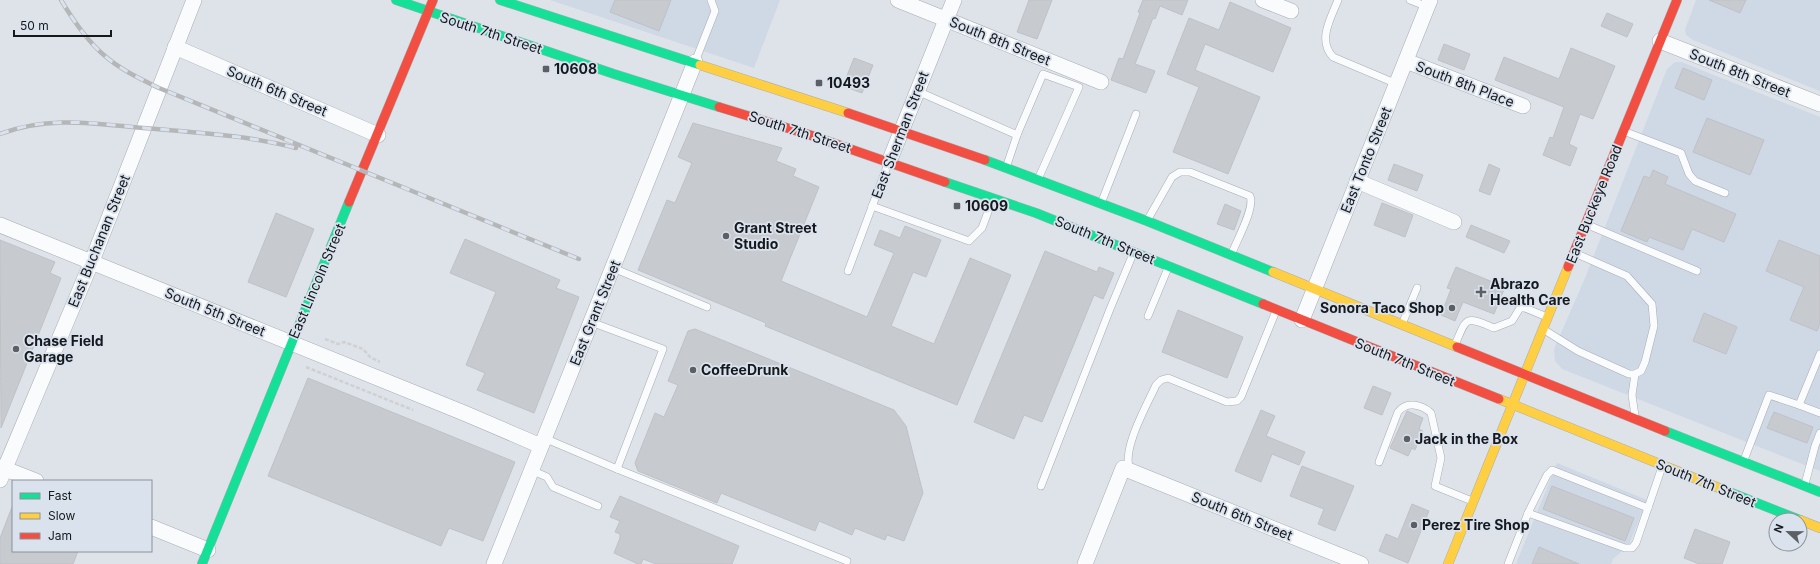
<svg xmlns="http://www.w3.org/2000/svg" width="1820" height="564" viewBox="0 0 1820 564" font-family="Inter,sans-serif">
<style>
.built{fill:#cfd8e5}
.building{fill:#c7cacf;stroke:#bfc1c7}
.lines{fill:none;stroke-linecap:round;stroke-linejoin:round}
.lane-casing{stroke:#a9adb2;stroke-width:8}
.street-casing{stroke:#a9adb2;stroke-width:16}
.fast-casing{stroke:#a9adb2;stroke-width:10}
.slow-casing{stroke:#a9adb2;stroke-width:10}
.jam-casing{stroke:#a9adb2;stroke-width:10}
.path{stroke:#cfd0d2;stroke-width:2.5;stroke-dasharray:4 2;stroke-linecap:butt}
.lane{stroke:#fafbfc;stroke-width:7}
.street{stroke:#fafbfc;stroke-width:15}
.fast{stroke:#16e098;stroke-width:9}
.slow{stroke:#ffcf43;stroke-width:9}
.jam{stroke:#f24e42;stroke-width:9}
.rail-casing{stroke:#b5b6b8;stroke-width:4.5}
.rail{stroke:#dae2ee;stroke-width:3;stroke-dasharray:9;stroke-linecap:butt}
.poi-dot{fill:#5c6064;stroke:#dae2ee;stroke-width:1.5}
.labels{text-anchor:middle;stroke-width:3.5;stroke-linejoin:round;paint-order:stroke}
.street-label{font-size:14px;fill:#16191c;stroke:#dae2ee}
.poi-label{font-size:14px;font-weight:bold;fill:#16191c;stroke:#dae2ee;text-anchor:start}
</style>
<rect width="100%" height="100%" fill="#dee3ea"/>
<!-- built -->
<g class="built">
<path d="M 550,0 L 780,0 L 754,68 Z"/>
<path d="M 1696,0 L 1820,0 L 1820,91 L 1693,40 L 1686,35 L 1685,30 Z"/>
<path d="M 1675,62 L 1681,62 L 1820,117 L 1820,471 L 1562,369 L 1555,361 L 1554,349 L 1585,278 L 1667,69 Z"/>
<path d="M 1557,463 L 1647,500 L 1629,545 L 1613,559 L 1611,564 L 1516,564 Z"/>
</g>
<!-- building -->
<g class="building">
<path d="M 615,0 L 671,0 L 659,31 L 610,12 Z"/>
<path d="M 1029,0 L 1052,0 L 1037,39 L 1017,32 Z"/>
<path d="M 1143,0 L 1188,0 L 1182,15 L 1160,6 L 1155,19 L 1153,18 L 1135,64 L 1155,71 L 1146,93 L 1111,80 L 1119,58 L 1123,59 L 1140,13 L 1138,12 Z"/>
<path d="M 1709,0 L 1746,0 L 1740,13 Z"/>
<path d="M 1230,2 L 1291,28 L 1273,72 L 1205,44 L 1195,70 L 1260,97 L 1228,174 L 1173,152 L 1199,87 L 1167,74 L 1189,18 L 1219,30 Z"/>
<path d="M 1607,13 L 1633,24 L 1627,37 L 1601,26 Z"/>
<path d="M 1444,44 L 1470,54 L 1464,70 L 1438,60 Z"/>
<path d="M 1571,48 L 1615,66 L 1593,119 L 1580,114 L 1569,144 L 1577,148 L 1570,166 L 1543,155 L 1550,137 L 1553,138 L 1564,107 L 1495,80 L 1504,57 L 1559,79 Z"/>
<path d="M 854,58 L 873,65 L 862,93 L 843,86 Z"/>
<path d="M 1683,68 L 1712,80 L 1704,100 L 1675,88 Z"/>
<path d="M 1707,118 L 1764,140 L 1750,175 L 1693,152 Z"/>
<path d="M 693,123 L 782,148 L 776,161 L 796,169 L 793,176 L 819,187 L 781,281 L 867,317 L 894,253 L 874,245 L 880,230 L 900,238 L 905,226 L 941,240 L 926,277 L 913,272 L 891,326 L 934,344 L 970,258 L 1011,275 L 957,405 L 765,326 L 766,323 L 638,270 L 667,200 L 675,203 L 692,163 L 678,157 Z"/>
<path d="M 1394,164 L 1423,175 L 1417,191 L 1388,180 Z"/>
<path d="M 1489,164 L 1500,169 L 1490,195 L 1479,191 Z"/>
<path d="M 1653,170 L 1668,177 L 1665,184 L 1736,214 L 1724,242 L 1692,229 L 1683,250 L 1649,237 L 1647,242 L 1621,231 L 1644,176 L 1650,178 Z"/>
<path d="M 1382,203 L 1413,215 L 1405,237 L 1374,225 Z"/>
<path d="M 1225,204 L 1241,211 L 1234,230 L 1217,224 Z"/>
<path d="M 276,213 L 314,229 L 286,297 L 248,282 Z"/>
<path d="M 1471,225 L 1510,241 L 1504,253 L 1466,237 Z"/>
<path d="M 465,239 L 560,280 L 556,288 L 579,297 L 534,413 L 477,390 L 485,373 L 466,365 L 496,292 L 450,273 Z"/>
<path d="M 0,240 L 55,262 L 50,273 L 61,278 L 1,428 Z"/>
<path d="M 1779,240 L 1820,256 L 1820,323 L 1817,331 L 1790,320 L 1804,287 L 1766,271 Z"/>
<path d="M 1045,251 L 1097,272 L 1099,267 L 1114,273 L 1103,299 L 1094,295 L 1042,422 L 1024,415 L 1014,439 L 974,422 Z"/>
<path d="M 1456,267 L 1505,287 L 1494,314 L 1463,302 L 1455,321 L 1441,315 L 1451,289 L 1447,288 Z"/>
<path d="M 1178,310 L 1243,337 L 1227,378 L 1162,352 Z"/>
<path d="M 1704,313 L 1737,327 L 1726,354 L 1693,341 Z"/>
<path d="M 695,329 L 894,410 L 906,426 L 923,493 L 904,541 L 887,535 L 885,540 L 855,528 L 852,535 L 819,521 L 815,531 L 721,493 L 717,503 L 638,471 L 635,463 L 655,413 L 664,417 L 678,385 L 668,381 L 688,331 Z"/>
<path d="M 308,378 L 515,462 L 483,541 L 449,528 L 441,546 L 268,476 Z"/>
<path d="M 1373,386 L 1391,393 L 1382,415 L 1364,408 Z"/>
<path d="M 1261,410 L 1275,416 L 1266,436 L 1305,452 L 1299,465 L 1272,454 L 1261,482 L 1235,471 Z"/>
<path d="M 1407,411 L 1423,418 L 1419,429 L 1423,431 L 1415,450 L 1412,448 L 1408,456 L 1390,448 Z"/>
<path d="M 1774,412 L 1813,427 L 1807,443 L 1767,428 Z"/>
<path d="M 1302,466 L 1354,486 L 1335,531 L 1318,524 L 1324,509 L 1290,496 Z"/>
<path d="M 1552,486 L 1634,518 L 1625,541 L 1543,509 Z"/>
<path d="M 620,496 L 739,546 L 732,564 L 656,564 L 643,559 L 641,564 L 638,564 L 614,553 L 620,538 L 620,534 L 615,532 L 620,521 L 610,517 Z"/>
<path d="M 1412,504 L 1429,511 L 1408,563 L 1379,551 L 1386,534 L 1398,539 Z"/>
<path d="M 12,507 L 13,551 L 78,551 L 73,564 L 0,564 L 0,538 Z"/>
<path d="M 1695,529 L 1730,542 L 1722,564 L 1699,564 L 1684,558 Z"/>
<path d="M 1539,547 L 1579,564 L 1532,564 Z"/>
</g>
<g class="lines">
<!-- lane casing -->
<g class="lane-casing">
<g id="lane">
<path d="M 1338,0 C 1331,18 1317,40 1333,57 L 1397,84"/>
<path d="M 1410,0 L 1428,7"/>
<path d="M 695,62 L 715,11 L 711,0"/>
<path d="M 917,91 L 1017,135 L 1043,74 L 1079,87 L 1039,177"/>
<path d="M 1626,132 L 1681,153 L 1689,174 L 1695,181 L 1725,193"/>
<path d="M 1007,165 L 1017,135"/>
<path d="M 1102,201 L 1136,114"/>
<path d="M 872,206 L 969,241 L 982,228 L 992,201"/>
<path d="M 1148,219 L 1172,177 L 1180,172 L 1190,172 L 1250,196 C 1255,208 1237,240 1232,253"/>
<path d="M 1588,225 L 1697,271"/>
<path d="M 613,268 L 707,307"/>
<path d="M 848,271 L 888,164"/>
<path d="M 1148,316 L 1168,268"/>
<path d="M 1403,322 L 1417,288"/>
<path d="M 1546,331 L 1578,351 L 1629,374 L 1635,374 L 1641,371 L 1645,362 L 1654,326 L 1652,304 L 1627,276 L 1577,254"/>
<path d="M 1455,345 C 1467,316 1465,316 1494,328 L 1512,321 L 1520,308 L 1525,308 L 1547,317"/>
<path d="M 1799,405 L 1820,413"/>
<path d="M 1635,416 L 1632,395 L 1635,374"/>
<path d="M 544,438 L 617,469 L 663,349 L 591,322"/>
<path d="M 1744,460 L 1769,395 L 1799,405 L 1820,354"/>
<path d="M 1379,462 L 1398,412 C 1406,401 1421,404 1431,413 L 1441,458 L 1435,486 L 1472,501"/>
<path d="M 617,469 L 847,561"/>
<path d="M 531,470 L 547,477 L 553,487 L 598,506"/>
<path d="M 1130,470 C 1121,450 1147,405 1156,385 L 1161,380 L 1168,378 L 1227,402 L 1237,401 L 1241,397 L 1276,311"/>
<path d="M 1805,484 L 1815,446 L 1820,433"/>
<path d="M 1041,486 L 1110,309 L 1133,254"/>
<path d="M 1528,513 L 1625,548 L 1632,548 L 1636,543 L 1662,467"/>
<path d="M 1508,564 L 1528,513 L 1547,475 L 1552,470 L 1648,508"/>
</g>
</g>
<!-- street casing -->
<g class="street-casing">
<g id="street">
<path d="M 898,0 L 1101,82"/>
<path d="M 1263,0 L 1291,11"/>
<path d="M 1660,41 L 1820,104"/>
<path d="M 175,47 L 378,135"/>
<path d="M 1406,61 L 1523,106"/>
<path d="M 889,162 L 954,0"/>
<path d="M 1357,181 L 1454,222"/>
<path d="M 0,225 L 464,413 L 541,446"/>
<path d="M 1302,320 L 1430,0"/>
<path d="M 0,467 L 36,481"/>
<path d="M 0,480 L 92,261 L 194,0"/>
<path d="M 151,527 L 208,550"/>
<path d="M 494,564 L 695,62"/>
<path d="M 1085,564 L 1123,468 L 1361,564"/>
</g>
</g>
<!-- fast casing -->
<g class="fast-casing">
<g id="fast">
<path d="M 396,0 L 614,74 L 719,107"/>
<path d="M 500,0 L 700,65"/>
<path d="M 985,160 L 1147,221 L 1273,272"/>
<path d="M 945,182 L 1036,213 L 1263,304"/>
<path d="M 1665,431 L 1820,492"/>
<path d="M 1719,488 L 1800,520"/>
<path d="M 202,564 L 349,202"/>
</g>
</g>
<!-- slow casing -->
<g class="slow-casing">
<g id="slow">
<path d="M 700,65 L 848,113"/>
<path d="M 1273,272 L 1457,347"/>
<path d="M 1499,399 L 1719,488"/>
<path d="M 1800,520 L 1820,528"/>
<path d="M 1448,564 L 1568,267"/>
</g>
</g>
<!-- jam casing -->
<g class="jam-casing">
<g id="jam">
<path d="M 719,107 L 810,135 L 945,182"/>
<path d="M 848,113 L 985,160"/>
<path d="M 349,202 L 433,0"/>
<path d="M 1568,267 L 1677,0"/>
<path d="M 1263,304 L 1499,399"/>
<path d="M 1457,347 L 1665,431"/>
</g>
</g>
<!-- path -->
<g class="path">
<path d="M 325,339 L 338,344 L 344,342 L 363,349 L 370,357 L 380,362"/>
<path d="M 306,367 L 413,410"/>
</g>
<!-- lane -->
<use href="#lane" class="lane"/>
<!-- street -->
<use href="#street" class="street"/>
<!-- fast -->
<use href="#fast" class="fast"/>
<!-- slow -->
<use href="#slow" class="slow"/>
<!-- jam -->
<use href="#jam" class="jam"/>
<!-- rail casing -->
<g class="rail-casing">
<g id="rail">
<path d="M 61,0 C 73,20 87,41 105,56 C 121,70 141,79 159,88 L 579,259"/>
<path d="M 0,134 C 52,114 102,125 156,129 C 203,133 250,136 296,148"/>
</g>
</g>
<!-- rail -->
<use href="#rail" class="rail"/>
</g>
<!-- markers -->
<g class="poi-dot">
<rect x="542" y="65" width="8" height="8" rx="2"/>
<rect x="815" y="79" width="8" height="8" rx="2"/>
<rect x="953" y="202" width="8" height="8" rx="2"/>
<circle cx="726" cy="236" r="4"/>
<path d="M1479 286h4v4h4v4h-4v4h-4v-4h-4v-4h4z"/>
<circle cx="1452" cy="308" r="4"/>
<circle cx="16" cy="349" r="4"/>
<circle cx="693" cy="370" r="4"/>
<circle cx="1407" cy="439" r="4"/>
<circle cx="1414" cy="525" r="4"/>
</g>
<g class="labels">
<!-- street labels -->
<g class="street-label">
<text transform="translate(491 33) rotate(18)" y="5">South 7th Street</text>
<text transform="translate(1000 41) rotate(22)" y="5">South 8th Street</text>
<text transform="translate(1740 73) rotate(22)" y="5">South 8th Street</text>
<text transform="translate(1465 84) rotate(21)" y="5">South 8th Place</text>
<text transform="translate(277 91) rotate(23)" y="5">South 6th Street</text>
<text transform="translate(800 132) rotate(18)" y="5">South 7th Street</text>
<text transform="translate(900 135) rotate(-69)" y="5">East Sherman Street</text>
<text transform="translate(1366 160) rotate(-68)" y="5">East Tonto Street</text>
<text transform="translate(1594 204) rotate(-68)" y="5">East Buckeye Road</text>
<text transform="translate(1105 240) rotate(22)" y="5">South 7th Street</text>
<text transform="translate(99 241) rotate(-68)" y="5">East Buchanan Street</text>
<text transform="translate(317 281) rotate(-67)" y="5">East Lincoln Street</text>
<text transform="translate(215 312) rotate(22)" y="5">South 5th Street</text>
<text transform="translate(595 313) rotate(-68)" y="5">East Grant Street</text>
<text transform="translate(1405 362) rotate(22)" y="5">South 7th Street</text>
<text transform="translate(1706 483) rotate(22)" y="5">South 7th Street</text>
<text transform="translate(1242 516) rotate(22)" y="5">South 6th Street</text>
</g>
<!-- poi labels -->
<g class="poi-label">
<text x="554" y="74">10608</text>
<text x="827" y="88">10493</text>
<text x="965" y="211">10609</text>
<text x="734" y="233">Grant Street<tspan x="734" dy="16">Studio</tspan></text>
<text x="1490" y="289">Abrazo<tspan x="1490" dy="16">Health Care</tspan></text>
<text x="1444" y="313" text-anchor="end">Sonora Taco Shop</text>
<text x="24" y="346">Chase Field<tspan x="24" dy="16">Garage</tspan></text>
<text x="701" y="375">CoffeeDrunk</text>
<text x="1415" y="444">Jack in the Box</text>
<text x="1422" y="530">Perez Tire Shop</text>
</g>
</g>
<!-- legend -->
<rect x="12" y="480" width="140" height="72" fill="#dae2ee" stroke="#8c929a"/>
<rect x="20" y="493" width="20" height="6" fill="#16e098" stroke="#8c929a"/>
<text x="48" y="500" font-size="12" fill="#16191c">Fast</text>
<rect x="20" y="513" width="20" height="6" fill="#ffcf43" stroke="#8c929a"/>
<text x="48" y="520" font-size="12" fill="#16191c">Slow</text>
<rect x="20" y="533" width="20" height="6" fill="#f24e42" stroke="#8c929a"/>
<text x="48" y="540" font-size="12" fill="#16191c">Jam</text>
<!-- north arrow -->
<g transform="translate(1788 532) rotate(292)"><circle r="19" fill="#dae2ee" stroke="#8c929a"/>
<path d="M0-3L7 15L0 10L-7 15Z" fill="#5c6064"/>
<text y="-6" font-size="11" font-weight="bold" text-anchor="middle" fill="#16191c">N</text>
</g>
<!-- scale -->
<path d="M14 30v6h97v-6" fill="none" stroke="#16191c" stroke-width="2"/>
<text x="20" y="30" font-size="12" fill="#16191c" stroke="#dae2ee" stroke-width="3" paint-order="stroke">50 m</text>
</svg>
